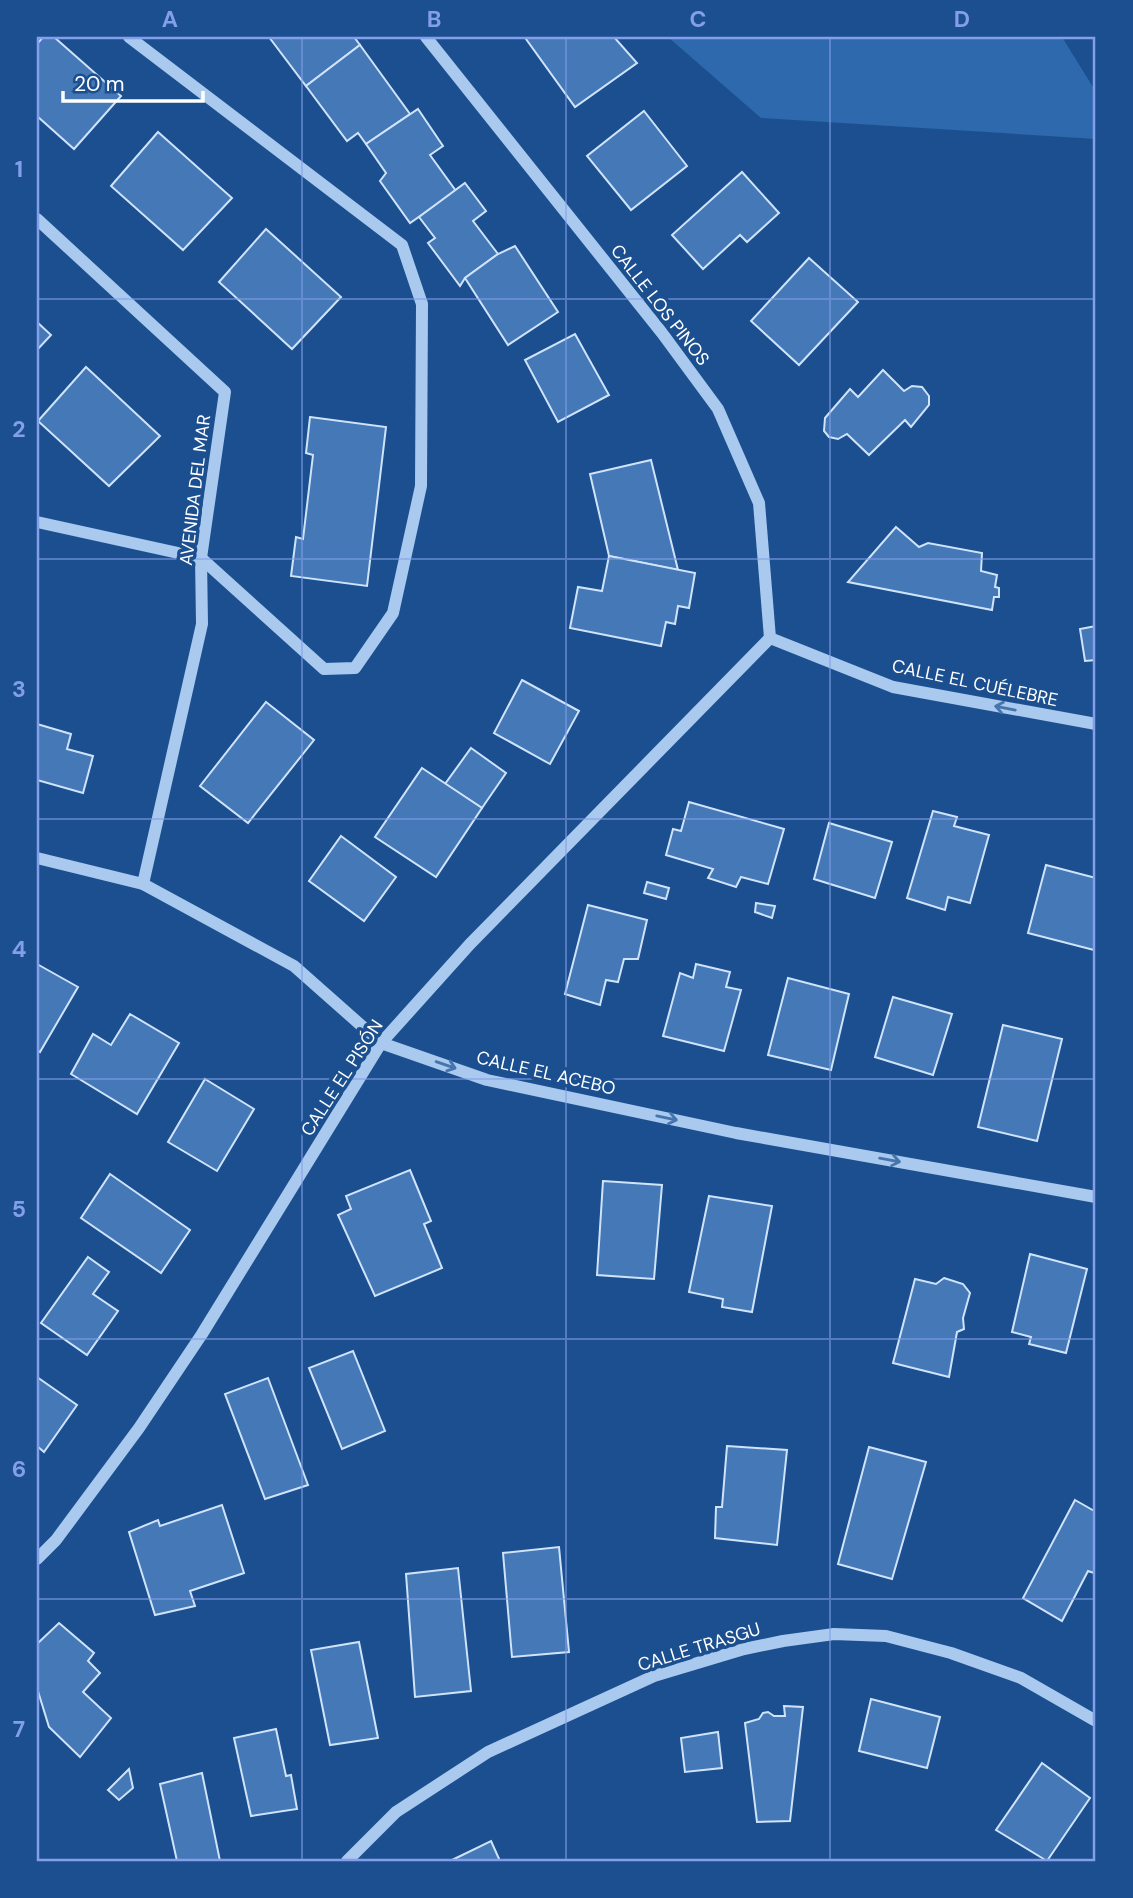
<svg xmlns="http://www.w3.org/2000/svg" width="1133" height="1898" viewBox="0 0 1133 1898" font-family="'DM Sans',sans-serif">
<style>
.green{fill:#2e69ad}
.building{fill:#4478b7;stroke:#cfe3fa;stroke-width:2}
.lines{fill:none;stroke-linecap:round;stroke-linejoin:round}
.minor{stroke:#a9c9ee;stroke-width:12}
.oneway{stroke:#4674ac}
.grid{fill:none;stroke:#839eea;stroke-width:2;stroke-opacity:0.55}
.labels{text-anchor:middle;stroke-width:7;stroke-linejoin:round;paint-order:stroke}
.street-label{font-size:18px;fill:#fff;stroke:#1b4f8f}
.neatline{fill:none;stroke:#839eea;stroke-width:2.5}
.grid-label{font-size:23px;text-anchor:middle;font-weight:bold;fill:#839eea}
</style>
<rect width="100%" height="100%" fill="#1b4f8f"/>
<!-- green -->
<path class="green" d="M 668,37 L 1062,37 L 1096,92 L 1096,139 L 761,118 Z"/>
<!-- building -->
<g class="building">
<path d="M 43,37 L 54,37 L 121,96 L 74,149 L 37,116 L 37,44 Z"/>
<path d="M 269,37 L 354,37 L 360,45 L 306,86 Z"/>
<path d="M 529,37 L 614,37 L 637,63 L 575,107 L 526,39 Z"/>
<path d="M 360,45 L 410,114 L 366,144 L 358,133 L 347,141 L 306,86 Z"/>
<path d="M 418,109 L 443,146 L 430,155 L 456,191 L 410,223 L 380,181 L 386,173 L 366,144 Z"/>
<path d="M 644,111 L 687,166 L 631,210 L 587,156 Z"/>
<path d="M 158,132 L 232,198 L 183,250 L 111,186 Z"/>
<path d="M 742,172 L 779,213 L 747,242 L 740,235 L 703,269 L 672,235 Z"/>
<path d="M 465,183 L 486,211 L 473,221 L 498,254 L 465,278 L 460,286 L 428,243 L 435,238 L 419,217 Z"/>
<path d="M 266,229 L 341,297 L 292,349 L 219,282 Z"/>
<path d="M 515,246 L 558,312 L 508,345 L 465,278 L 498,254 Z"/>
<path d="M 809,258 L 858,302 L 799,365 L 751,321 Z"/>
<path d="M 37,322 L 51,335 L 37,350 Z"/>
<path d="M 575,334 L 609,395 L 558,422 L 525,360 Z"/>
<path d="M 86,367 L 160,436 L 109,486 L 38,421 Z"/>
<path d="M 883,370 L 904,391 L 912,386 L 922,387 L 929,396 L 929,405 L 911,427 L 905,420 L 869,455 L 847,434 L 838,439 L 829,437 L 824,431 L 825,418 L 850,389 L 858,397 Z"/>
<path d="M 310,417 L 386,427 L 367,586 L 291,576 L 296,537 L 303,539 L 313,455 L 306,453 Z"/>
<path d="M 651,460 L 678,570 L 609,556 L 590,474 Z"/>
<path d="M 896,527 L 919,547 L 928,543 L 982,553 L 981,571 L 997,575 L 995,587 L 999,588 L 999,597 L 994,597 L 992,610 L 848,582 Z"/>
<path d="M 609,556 L 695,573 L 689,608 L 678,606 L 675,624 L 666,622 L 661,646 L 570,628 L 578,587 L 602,591 Z"/>
<path d="M 1096,626 L 1096,660 L 1085,661 L 1080,629 Z"/>
<path d="M 522,680 L 579,711 L 550,764 L 494,733 Z"/>
<path d="M 266,702 L 314,740 L 248,823 L 200,786 Z"/>
<path d="M 37,724 L 71,734 L 67,749 L 93,756 L 83,793 L 37,780 Z"/>
<path d="M 471,748 L 506,773 L 482,808 L 445,784 Z"/>
<path d="M 422,768 L 482,808 L 436,877 L 375,837 Z"/>
<path d="M 689,802 L 784,829 L 768,884 L 741,877 L 736,887 L 708,878 L 713,869 L 666,855 L 673,829 L 681,831 Z"/>
<path d="M 933,811 L 957,817 L 954,826 L 989,835 L 970,903 L 948,897 L 945,910 L 907,898 Z"/>
<path d="M 829,823 L 892,842 L 875,898 L 814,879 Z"/>
<path d="M 341,836 L 396,877 L 364,921 L 309,881 Z"/>
<path d="M 1046,865 L 1096,878 L 1096,941 L 1094,950 L 1028,933 Z"/>
<path d="M 647,882 L 669,888 L 666,899 L 644,893 Z"/>
<path d="M 756,903 L 775,906 L 772,918 L 755,912 Z"/>
<path d="M 588,905 L 647,920 L 638,959 L 624,959 L 618,982 L 606,980 L 600,1005 L 565,994 Z"/>
<path d="M 37,964 L 78,987 L 40,1052 L 37,1050 Z"/>
<path d="M 696,964 L 730,972 L 726,987 L 741,990 L 724,1051 L 663,1036 L 680,973 L 693,978 Z"/>
<path d="M 788,978 L 849,994 L 831,1070 L 768,1055 Z"/>
<path d="M 893,997 L 952,1014 L 933,1075 L 875,1057 Z"/>
<path d="M 130,1014 L 179,1043 L 137,1114 L 71,1074 L 93,1034 L 111,1045 Z"/>
<path d="M 1003,1025 L 1062,1039 L 1037,1141 L 978,1127 Z"/>
<path d="M 205,1079 L 254,1109 L 217,1171 L 168,1142 Z"/>
<path d="M 410,1170 L 431,1221 L 424,1224 L 442,1268 L 375,1296 L 338,1215 L 351,1209 L 346,1196 Z"/>
<path d="M 110,1174 L 190,1230 L 161,1273 L 81,1218 Z"/>
<path d="M 603,1181 L 662,1185 L 654,1279 L 597,1275 Z"/>
<path d="M 709,1196 L 772,1206 L 752,1312 L 722,1307 L 723,1299 L 689,1292 Z"/>
<path d="M 1030,1254 L 1087,1269 L 1066,1353 L 1029,1344 L 1031,1337 L 1012,1332 Z"/>
<path d="M 88,1257 L 109,1272 L 93,1294 L 118,1311 L 87,1355 L 41,1323 Z"/>
<path d="M 944,1278 L 963,1284 L 970,1293 L 963,1318 L 964,1329 L 957,1332 L 949,1377 L 893,1363 L 915,1279 L 936,1284 Z"/>
<path d="M 353,1351 L 385,1431 L 342,1449 L 309,1368 Z"/>
<path d="M 37,1377 L 77,1405 L 44,1452 L 37,1446 Z"/>
<path d="M 268,1378 L 308,1485 L 265,1499 L 225,1394 Z"/>
<path d="M 727,1446 L 787,1450 L 777,1545 L 715,1538 L 716,1507 L 722,1507 Z"/>
<path d="M 869,1447 L 926,1462 L 892,1579 L 838,1564 Z"/>
<path d="M 1075,1500 L 1096,1512 L 1096,1569 L 1094,1573 L 1088,1571 L 1062,1621 L 1023,1598 Z"/>
<path d="M 222,1505 L 244,1573 L 190,1591 L 195,1606 L 155,1615 L 129,1532 L 158,1520 L 160,1526 Z"/>
<path d="M 559,1547 L 569,1652 L 512,1657 L 503,1553 Z"/>
<path d="M 458,1568 L 471,1691 L 415,1697 L 406,1574 Z"/>
<path d="M 59,1623 L 94,1653 L 88,1661 L 100,1673 L 83,1692 L 111,1718 L 80,1757 L 49,1727 L 37,1688 L 37,1644 Z"/>
<path d="M 359,1642 L 378,1738 L 330,1745 L 311,1650 Z"/>
<path d="M 871,1699 L 940,1717 L 927,1768 L 859,1751 Z"/>
<path d="M 784,1706 L 803,1707 L 790,1821 L 757,1822 L 745,1723 L 759,1719 L 763,1713 L 768,1712 L 774,1716 L 785,1716 Z"/>
<path d="M 276,1729 L 286,1776 L 291,1775 L 297,1809 L 251,1816 L 234,1738 Z"/>
<path d="M 718,1732 L 722,1768 L 685,1772 L 681,1738 Z"/>
<path d="M 1042,1763 L 1090,1798 L 1047,1861 L 996,1830 Z"/>
<path d="M 129,1769 L 133,1788 L 119,1800 L 108,1790 Z"/>
<path d="M 202,1773 L 220,1861 L 177,1861 L 160,1784 Z"/>
<path d="M 491,1841 L 500,1861 L 450,1861 Z"/>
</g>
<g class="lines">
<!-- minor -->
<g class="minor">
<path d="M 426,37 L 662,333 L 718,409 L 759,503 L 770,638"/>
<path d="M 37,219 L 225,392 L 201,558 L 202,624 L 143,884"/>
<path d="M 37,522 L 201,558 L 324,669 L 355,668 L 393,613 L 421,486 L 422,304 L 402,245 L 129,37"/>
<path d="M 770,638 L 893,687 L 1096,724"/>
<path d="M 37,858 L 143,884 L 294,966 L 381,1043 L 487,1080 L 736,1133 L 1096,1197"/>
<path d="M 37,1559 L 56,1540 L 139,1428 L 202,1334 L 381,1043 L 470,944 L 770,638"/>
<path d="M 347,1861 L 396,1812 L 488,1752 L 654,1676 L 744,1649 L 783,1641 L 834,1634 L 886,1636 L 951,1653 L 1021,1678 L 1096,1721"/>
</g>
</g>
<!-- one-way arrows -->
<defs><path id="oneway-shaft" d="M-6 0H5M1.5-3L5.5 0L1.5 3" fill="none" stroke-width="1.6" stroke-linecap="round" stroke-linejoin="round" transform="scale(1.75)"/></defs>
<g class="oneway">
<use href="#oneway-shaft" transform="translate(1005 708) rotate(-169)"/>
<use href="#oneway-shaft" transform="translate(446 1065) rotate(19)"/>
<use href="#oneway-shaft" transform="translate(667 1118) rotate(12)"/>
<use href="#oneway-shaft" transform="translate(890 1160) rotate(10)"/>
</g>
<!-- grid -->
<path class="grid" d="M 302,37 L 302,1861M 566,37 L 566,1861M 830,37 L 830,1861M 37,299 L 1096,299M 37,559 L 1096,559M 37,819 L 1096,819M 37,1079 L 1096,1079M 37,1339 L 1096,1339M 37,1599 L 1096,1599"/>
<g class="labels">
<!-- street labels -->
<g class="street-label">
<text transform="translate(660 305) rotate(52)" y="6">CALLE LOS PINOS</text>
<text transform="translate(195 490) rotate(-83)" y="6">AVENIDA DEL MAR</text>
<text transform="translate(975 683) rotate(12)" y="6">CALLE EL CUÉLEBRE</text>
<text transform="translate(546 1073) rotate(13)" y="6">CALLE EL ACEBO</text>
<text transform="translate(342 1078) rotate(-57)" y="6">CALLE EL PISÓN</text>
<text transform="translate(699 1647) rotate(-17)" y="6">CALLE TRASGU</text>
</g>
</g>
<!-- border -->
<rect width="1133" height="1898" fill="none" stroke="#1b4f8f" stroke-width="77"/>
<!-- scale -->
<path d="M63 91v10h140v-10" fill="none" stroke="#ffffff" stroke-width="3.5"/>
<text x="74" y="91" font-size="21" fill="#ffffff" stroke="#1b4f8f" stroke-width="5" paint-order="stroke">20 m</text>
<rect x="38" y="38" width="1056" height="1822" class="neatline"/>
<g class="grid-label">
<text x="170" y="27">A</text>
<text x="434" y="27">B</text>
<text x="698" y="27">C</text>
<text x="962" y="27">D</text>
<text x="19" y="177">1</text>
<text x="19" y="437">2</text>
<text x="19" y="697">3</text>
<text x="19" y="957">4</text>
<text x="19" y="1217">5</text>
<text x="19" y="1477">6</text>
<text x="19" y="1737">7</text>
</g>
</svg>
